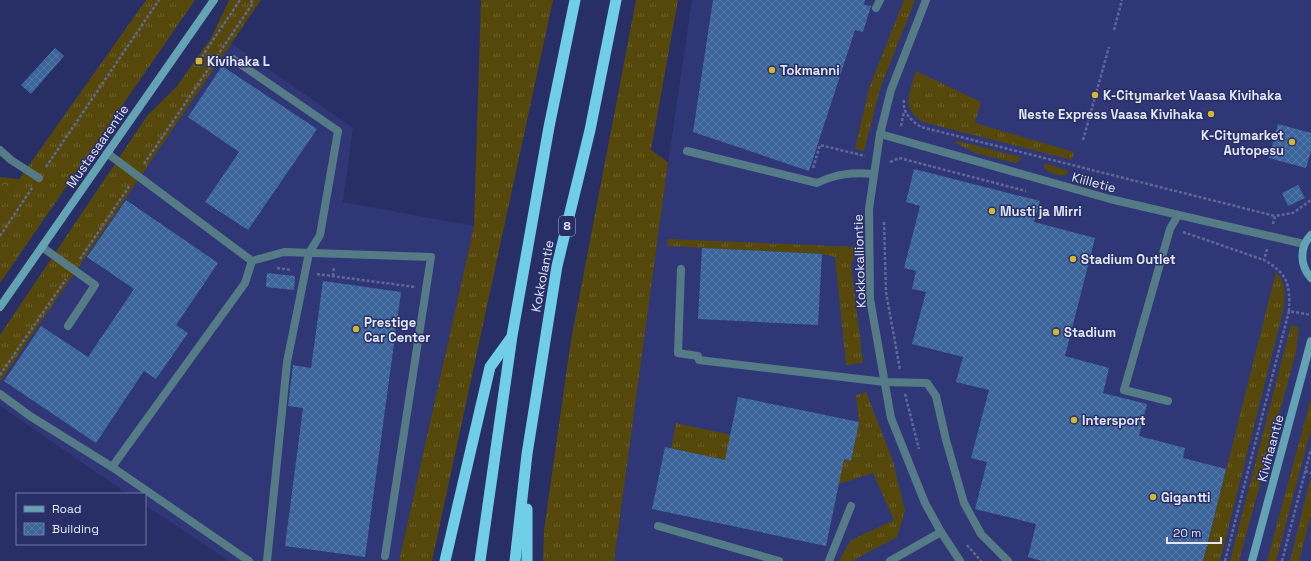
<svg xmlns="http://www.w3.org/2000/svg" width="1311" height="561" viewBox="0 0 1311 561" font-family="'Space Grotesk',sans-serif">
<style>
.built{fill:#303776}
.grass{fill:url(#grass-tufts)}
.forest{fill:url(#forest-crowns)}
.building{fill:url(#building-cross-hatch)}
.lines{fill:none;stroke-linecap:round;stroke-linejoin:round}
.path{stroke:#626895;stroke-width:2.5;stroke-dasharray:3 2;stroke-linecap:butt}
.service{stroke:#557c86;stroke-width:8}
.minor{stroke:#557c86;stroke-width:8}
.secondary{stroke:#63a3b3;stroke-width:8}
.trunk{stroke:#70cfe6;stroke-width:11}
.poi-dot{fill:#d4b635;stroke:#282e66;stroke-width:1.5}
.labels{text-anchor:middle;stroke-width:3;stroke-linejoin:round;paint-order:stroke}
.shield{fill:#282e66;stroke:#aab0cf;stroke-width:1}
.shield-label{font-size:12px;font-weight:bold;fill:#e2e7fc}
.poi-label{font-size:13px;font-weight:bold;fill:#e2e7fc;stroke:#282e66;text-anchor:start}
.street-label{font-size:13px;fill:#e2e7fc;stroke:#282e66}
</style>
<defs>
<pattern id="grass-tufts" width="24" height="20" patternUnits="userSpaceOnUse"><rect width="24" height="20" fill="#56480b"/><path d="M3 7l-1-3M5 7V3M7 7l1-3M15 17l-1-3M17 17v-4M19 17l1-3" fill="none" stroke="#6e622f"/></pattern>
<pattern id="forest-crowns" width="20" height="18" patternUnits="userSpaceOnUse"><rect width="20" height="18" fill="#56480b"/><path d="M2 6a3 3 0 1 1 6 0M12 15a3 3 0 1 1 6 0" fill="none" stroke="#6e622f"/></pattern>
<pattern id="building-cross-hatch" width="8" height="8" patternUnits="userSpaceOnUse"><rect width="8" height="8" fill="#3b659a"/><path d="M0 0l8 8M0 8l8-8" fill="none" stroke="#577ba9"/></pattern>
</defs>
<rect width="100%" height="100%" fill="#282e66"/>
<!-- built -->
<g class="built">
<path d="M 692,0 L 1311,0 L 1311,561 L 614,561 L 656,244 Z"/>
<path d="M 231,43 L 353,128 L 343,202 L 474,226 L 399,561 L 229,561 L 145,505 L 145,494 L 128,494 L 0,406 L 0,382 Z"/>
</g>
<!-- grass -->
<g class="grass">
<path d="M 146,0 L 195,0 L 0,283 L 0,206 Z"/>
<path d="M 229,0 L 261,0 L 0,382 L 0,335 L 147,116 L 177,86 L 211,38 Z"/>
<path d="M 481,0 L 553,0 L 432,561 L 399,561 L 474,226 Z"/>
<path d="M 636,0 L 678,0 L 651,150 L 668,162 L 614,561 L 543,561 L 544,530 L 571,340 Z"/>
<path d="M 904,0 L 915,0 L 880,89 L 864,151 L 855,149 L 869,88 Z"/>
<path d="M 916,71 L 981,102 L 975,123 L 1074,152 L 1072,160 L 923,122 C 900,108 910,92 916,71 Z"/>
<path d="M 958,141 L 1021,157 L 1019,161 L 1015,163 L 975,153 L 954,142 Z"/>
<path d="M 1044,163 L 1069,171 L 1066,175 C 1058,176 1050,174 1044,168 Z"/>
<path d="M 668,239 L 858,247 L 851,264 L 863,363 L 846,365 L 835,257 L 822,254 L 667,246 Z"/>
<path d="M 1276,272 C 1287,284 1285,296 1283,311 L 1220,561 L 1203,561 Z"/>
<path d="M 1291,325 L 1299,327 L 1296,352 L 1239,561 L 1230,561 Z"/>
<path d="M 866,392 L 893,461 L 905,511 L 897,537 L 852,561 L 839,561 L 851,540 L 894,520 L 873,473 L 839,484 L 671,449 L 676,423 L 851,461 L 859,422 L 856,395 Z"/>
<path d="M 1311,398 L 1311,429 L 1276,561 L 1267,561 Z"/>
<path d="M 1311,476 L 1311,514 L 1299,561 L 1290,561 Z"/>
</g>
<!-- forest -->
<path class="forest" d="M 0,177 L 19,179 L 0,206 Z"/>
<!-- building -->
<g class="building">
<path d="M 713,0 L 865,0 L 864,5 L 871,6 L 863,32 L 855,30 L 809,171 L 693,132 Z"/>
<path d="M 55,48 L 64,56 L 31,94 L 21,85 Z"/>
<path d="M 222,66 L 317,129 L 248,230 L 205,202 L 239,152 L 188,117 Z"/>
<path d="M 1278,124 L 1311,133 L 1311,151 L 1306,168 L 1269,158 Z"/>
<path d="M 914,169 L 1040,201 L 1034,222 L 1095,238 L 1065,356 L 1109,368 L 1103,393 L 1147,404 L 1139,436 L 1185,448 L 1183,458 L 1226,469 L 1203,561 L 1042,561 L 1028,557 L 1036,524 L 975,509 L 987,462 L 971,458 L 989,390 L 956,382 L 963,357 L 912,344 L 926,292 L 912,289 L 916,271 L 904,268 L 920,206 L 906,202 Z"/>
<path d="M 1298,185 L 1305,198 L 1288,206 L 1282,193 Z"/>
<path d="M 126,200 L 218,263 L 176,325 L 188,333 L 156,379 L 144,371 L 96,443 L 4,381 L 41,326 L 88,357 L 134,289 L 87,257 Z"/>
<path d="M 702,248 L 822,254 L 818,325 L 698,319 Z"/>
<path d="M 267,273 L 295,276 L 294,290 L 266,287 Z"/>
<path d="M 323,281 L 401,292 L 365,557 L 285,546 L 303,408 L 288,406 L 293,365 L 311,368 Z"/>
<path d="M 738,397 L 859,422 L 851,461 L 844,459 L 826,546 L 652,509 L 665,447 L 725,460 Z"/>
</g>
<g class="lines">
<!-- path -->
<g class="path">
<path d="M 1114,30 L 1122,0"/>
<path d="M 199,61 L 240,0"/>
<path d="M 904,100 C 902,113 911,120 921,127 L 1275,216"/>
<path d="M 901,126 L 904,112"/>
<path d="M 1083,140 L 1109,47"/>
<path d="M 890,162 L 899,158 L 1026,191"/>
<path d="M 144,164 L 253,3 L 250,0"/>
<path d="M 46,167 L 159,0"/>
<path d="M 813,168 L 820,145 L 865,156"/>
<path d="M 884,222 L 886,292 L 900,370"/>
<path d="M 1273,224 L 1275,216 L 1293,213 L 1311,200"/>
<path d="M 1183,232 L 1264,260"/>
<path d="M 0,236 L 32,188"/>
<path d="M 1267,249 L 1264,260 C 1288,274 1290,284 1289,311 L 1311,315"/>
<path d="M 80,259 L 130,185"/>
<path d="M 277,268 L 292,270"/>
<path d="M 317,274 L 415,287"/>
<path d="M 333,276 L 334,267"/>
<path d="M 0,375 L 66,279"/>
<path d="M 905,394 L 919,449"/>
<path d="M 1305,471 L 1311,473"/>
<path d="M 967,545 L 981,561"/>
<path d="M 1225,561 L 1289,311"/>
<path d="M 1282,561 L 1311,449"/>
</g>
<!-- service -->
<g class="service">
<path d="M 876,8 L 880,0"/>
<path d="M 233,59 L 338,131 L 320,235 L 309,253 L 287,362 L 267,561"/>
<path d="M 880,134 L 891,90 L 926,0"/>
<path d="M 687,151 L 817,183 C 836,174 852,172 873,174"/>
<path d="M 107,153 L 252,261 L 284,252 L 431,257 L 385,556"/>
<path d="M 42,247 L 95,285 L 68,326"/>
<path d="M 681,269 L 678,353 L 698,356 L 699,360 L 885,382 L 927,383 L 936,396 L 946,440 L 964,503 L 981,534 L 1008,561"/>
<path d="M 0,394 L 30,416 L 112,467 L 249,561"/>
<path d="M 1168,401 L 1124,390 L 1170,229 L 1178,215"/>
<path d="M 112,467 L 245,283 L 252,261"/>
<path d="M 658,526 L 779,561"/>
<path d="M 829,561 L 851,506"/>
<path d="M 890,561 L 941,532"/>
</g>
<!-- minor -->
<g class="minor">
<path d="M 0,150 L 11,160 L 39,178"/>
<path d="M 960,561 L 941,532 L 925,503 L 891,418 L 870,299 L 869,209 L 880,134 L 1110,199 L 1304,244"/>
</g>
<!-- secondary -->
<g class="secondary">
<path d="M 1311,235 C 1299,247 1300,266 1311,278"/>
<path d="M 0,307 L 214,0"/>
<path d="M 1252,561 L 1311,341"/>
</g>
<!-- trunk -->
<g class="trunk">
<path d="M 527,509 L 527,561"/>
<path d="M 445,561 L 490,367 L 511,338"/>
<path d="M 480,561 L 512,336 L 549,127 L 575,0"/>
<path d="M 515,561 L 527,454 L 557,266 L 590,130 L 616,0"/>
</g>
</g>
<!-- markers -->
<g class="poi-dot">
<rect x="195" y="57" width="8" height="8" rx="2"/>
<circle cx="772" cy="70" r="4"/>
<circle cx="1095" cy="95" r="4"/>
<circle cx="1211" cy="114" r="4"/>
<circle cx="1292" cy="142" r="4"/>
<circle cx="992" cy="211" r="4"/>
<circle cx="1073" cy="259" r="4"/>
<circle cx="356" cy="329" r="4"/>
<circle cx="1056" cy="332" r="4"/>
<circle cx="1074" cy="420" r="4"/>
<circle cx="1153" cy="497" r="4"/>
</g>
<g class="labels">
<!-- shield labels -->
<rect class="shield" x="559" y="216" width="16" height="20" rx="3"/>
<g class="shield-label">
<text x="567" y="230">8</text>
</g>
<!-- poi labels -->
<g class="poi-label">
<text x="207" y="66">Kivihaka L</text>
<text x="780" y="75">Tokmanni</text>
<text x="1103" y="100">K-Citymarket Vaasa Kivihaka</text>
<text x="1203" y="119" text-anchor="end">Neste Express Vaasa Kivihaka</text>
<text x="1284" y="140" text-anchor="end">K-Citymarket<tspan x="1284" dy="15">Autopesu</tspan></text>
<text x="1000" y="216">Musti ja Mirri</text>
<text x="1081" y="264">Stadium Outlet</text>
<text x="364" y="327">Prestige<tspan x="364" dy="15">Car Center</tspan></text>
<text x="1064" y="337">Stadium</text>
<text x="1082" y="425">Intersport</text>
<text x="1161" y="502">Gigantti</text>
</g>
<!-- street labels -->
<g class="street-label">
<text transform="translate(97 146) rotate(-55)" y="5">Mustasaarentie</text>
<text transform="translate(1094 182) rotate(15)" y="5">Kiilletie</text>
<text transform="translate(859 261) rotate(-92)" y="5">Kokkokalliontie</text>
<text transform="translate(542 276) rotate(-79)" y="5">Kokkolantie</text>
<text transform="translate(1270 448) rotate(-75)" y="5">Kivihaantie</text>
</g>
</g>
<!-- legend -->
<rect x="16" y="493" width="130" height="52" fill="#282e66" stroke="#7278a2"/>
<rect x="24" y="506" width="20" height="6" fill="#63a3b3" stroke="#7278a2"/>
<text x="52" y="513" font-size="12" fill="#e2e7fc">Road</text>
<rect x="24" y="523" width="20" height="12" fill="url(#building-cross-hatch)" stroke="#7278a2"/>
<text x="52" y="533" font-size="12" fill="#e2e7fc">Building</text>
<!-- scale -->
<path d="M1167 537v6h54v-6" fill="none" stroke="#e2e7fc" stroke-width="2"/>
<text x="1173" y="537" font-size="12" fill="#e2e7fc" stroke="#282e66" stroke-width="3" paint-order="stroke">20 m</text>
</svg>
